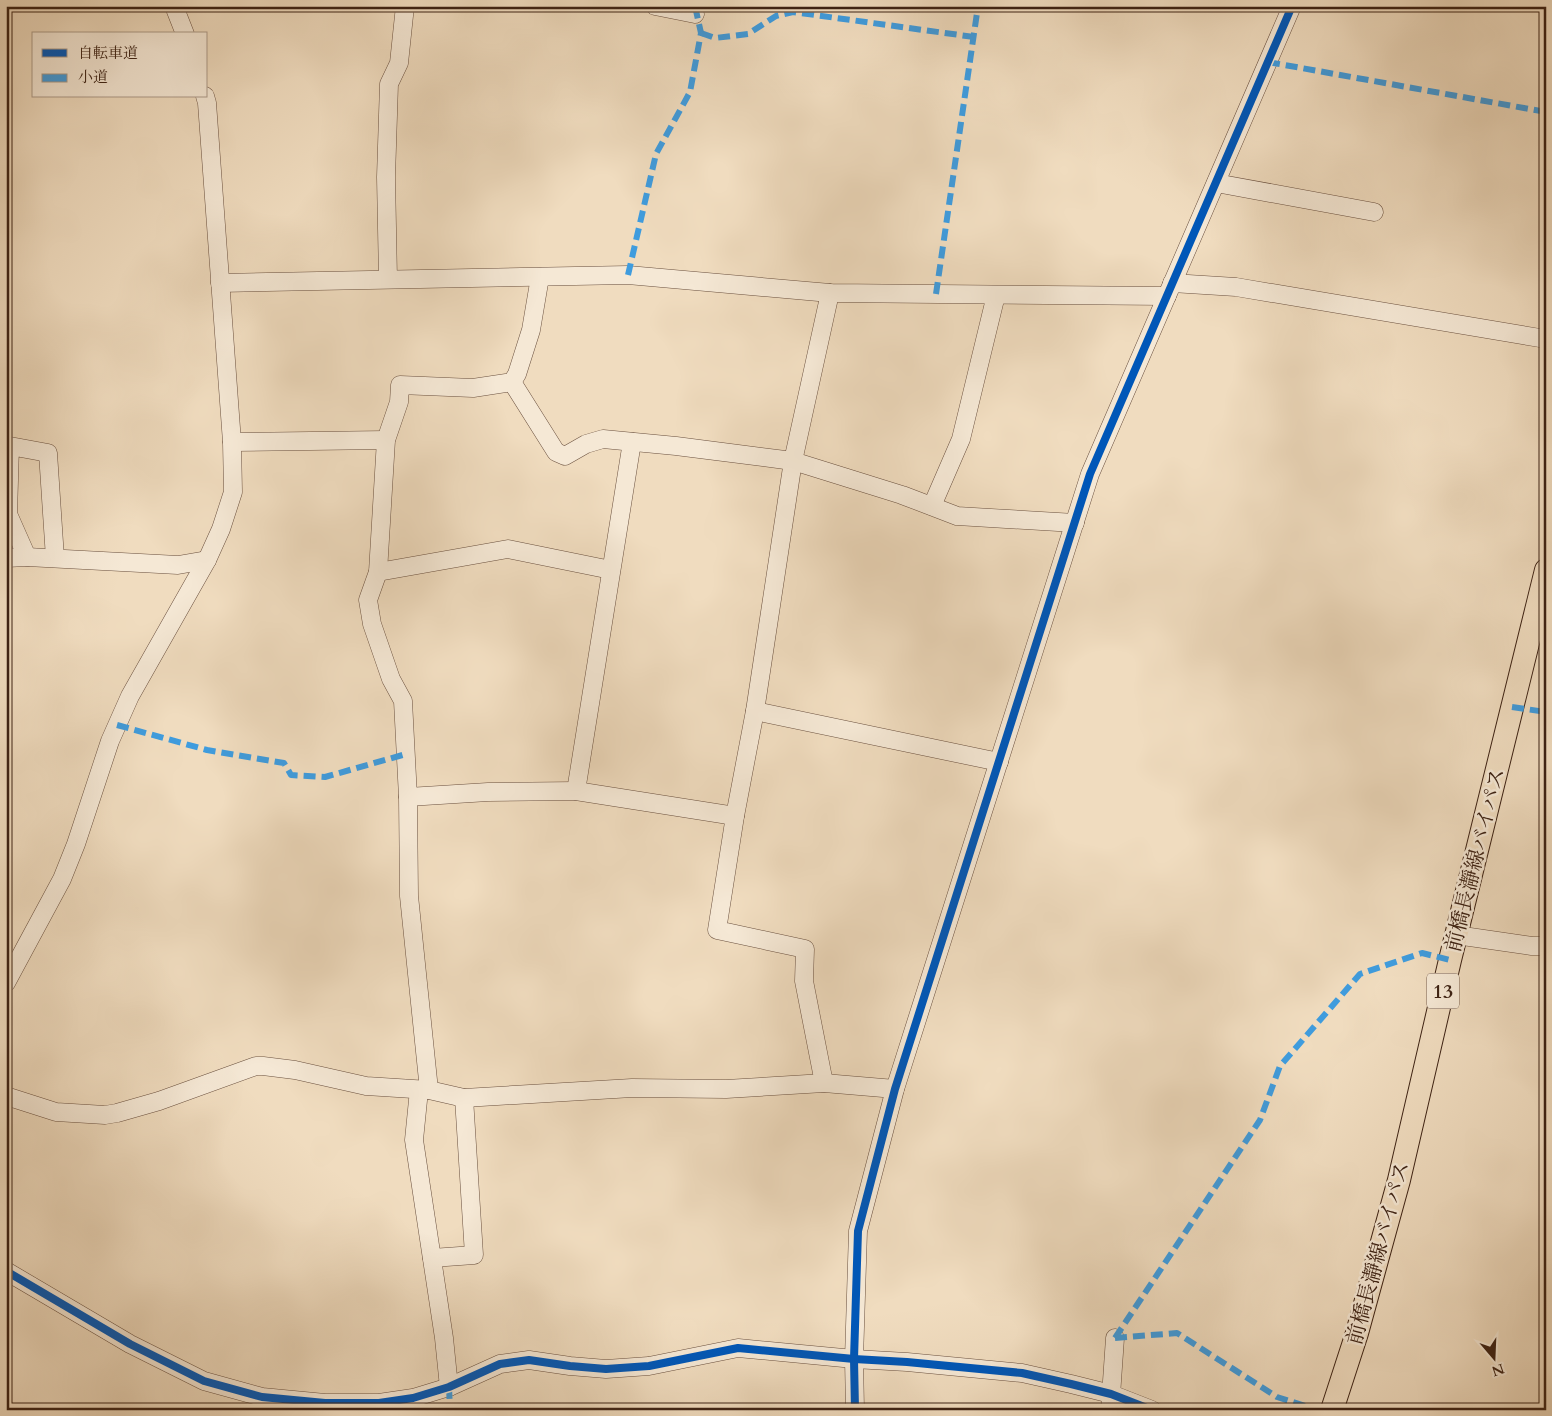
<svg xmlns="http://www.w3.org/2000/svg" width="1552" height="1416" viewBox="0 0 1552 1416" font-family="Cardo,'Noto Serif JP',serif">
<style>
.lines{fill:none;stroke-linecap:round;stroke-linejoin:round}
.minor-casing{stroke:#6a503f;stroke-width:19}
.major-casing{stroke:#3d2214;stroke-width:24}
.minor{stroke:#f5e8d5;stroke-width:18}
.major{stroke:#f0dcbf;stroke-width:22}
.quiet{stroke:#3f9cde;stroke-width:6;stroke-dasharray:12 6;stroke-linecap:butt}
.cycleway-casing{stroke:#f5e8d5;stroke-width:11}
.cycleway{stroke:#0057b8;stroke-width:8}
.labels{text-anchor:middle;stroke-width:5;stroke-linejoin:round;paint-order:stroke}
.shield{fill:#f5e8d5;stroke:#745d4e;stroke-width:1}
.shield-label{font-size:20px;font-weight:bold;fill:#3d2214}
.street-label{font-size:21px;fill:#3d2214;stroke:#f5e8d5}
</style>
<rect width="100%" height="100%" fill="#f0dcbf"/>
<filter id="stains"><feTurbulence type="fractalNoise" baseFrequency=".004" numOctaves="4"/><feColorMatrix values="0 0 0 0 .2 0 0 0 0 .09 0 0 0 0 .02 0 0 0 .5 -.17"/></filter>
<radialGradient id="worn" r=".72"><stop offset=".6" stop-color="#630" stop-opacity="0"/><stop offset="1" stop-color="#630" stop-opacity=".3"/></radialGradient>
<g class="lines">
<!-- minor casing -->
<g class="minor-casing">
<g id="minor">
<path d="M 174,6 L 185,34"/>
<path d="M 655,6 L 695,14"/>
<path d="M 1216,183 L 1374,212"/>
<path d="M 388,279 L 386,177 L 389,84 L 399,63 L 405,6"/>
<path d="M 220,283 L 628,275 L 830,293 L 1167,296"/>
<path d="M 1172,283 L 1236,287 L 1546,339"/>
<path d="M 512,382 L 556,452 L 565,456 L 586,444 L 603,439 L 676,446 L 793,461 L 902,495 L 957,516 L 1075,523"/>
<path d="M 232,442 L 386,440"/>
<path d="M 932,506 L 961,439 L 996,295"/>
<path d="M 27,557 L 8,514 L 10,446 L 48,453 L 55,558"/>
<path d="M 6,558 L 27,557 L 178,565 L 207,560"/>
<path d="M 378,572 L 508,549 L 611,570"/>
<path d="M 755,711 L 999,762"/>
<path d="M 576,791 L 632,442"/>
<path d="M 408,797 L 488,792 L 576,791 L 735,816"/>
<path d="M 1456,935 L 1532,946 L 1546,946"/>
<path d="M 6,983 L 62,879 L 76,844 L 110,741 L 130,696 L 207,560 L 221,529 L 233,492 L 232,442 L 207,103 L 205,96"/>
<path d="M 824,1083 L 804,981 L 805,949 L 717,930 L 735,816 L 755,711 L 793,461 L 830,293"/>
<path d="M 419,1090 L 414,1140 L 444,1338 L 449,1387"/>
<path d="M 429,1090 L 409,896 L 408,797 L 403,701 L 391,679 L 372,624 L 368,600 L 378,572 L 386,440 L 399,402 L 400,385 L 473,388 L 512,382 L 517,374 L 531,330 L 540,277"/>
<path d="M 6,1096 L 56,1112 L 105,1115 L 117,1113 L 159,1101 L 256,1066 L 263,1066 L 295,1070 L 366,1086 L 429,1090 L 464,1098 L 632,1088 L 726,1089 L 824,1083 L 895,1089"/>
<path d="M 432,1258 L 474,1255 L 464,1098"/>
<path d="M 6,1271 L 130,1344 L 204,1381 L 262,1397 L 325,1403 L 379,1403 L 413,1398 L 449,1387 L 500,1364 L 529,1360 L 570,1366 L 606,1369 L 649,1366 L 738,1348 L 854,1359 L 907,1362 L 1022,1373 L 1071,1384 L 1111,1394 L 1152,1410"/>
<path d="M 855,1410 L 854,1359 L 858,1231 L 895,1089 L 1090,474 L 1292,6"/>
<path d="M 1110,1410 L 1115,1338"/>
</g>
</g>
<!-- major casing -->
<g class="major-casing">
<path id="major" d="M 1332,1410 L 1357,1333 L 1399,1180 L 1450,960 L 1546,570"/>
</g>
<!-- minor -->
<use href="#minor" class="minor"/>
<!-- major -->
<use href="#major" class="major"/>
<!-- quiet -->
<g class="quiet">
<path d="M 701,33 L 715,38 L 748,34 L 776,16 L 793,12 L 974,37"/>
<path d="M 1268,62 L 1546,112"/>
<path d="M 628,275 L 656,154 L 690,92 L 701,33 L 695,6"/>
<path d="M 936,294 L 978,6"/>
<path d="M 1512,707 L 1546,712"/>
<path d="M 117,725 L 207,750 L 284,763 L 291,775 L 325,777 L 406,754"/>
<path d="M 1115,1338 L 1260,1120 L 1280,1066 L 1360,974 L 1422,953 L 1450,960"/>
<path d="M 1115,1338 L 1177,1333 L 1277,1397 L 1318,1410"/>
<path d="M 449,1387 L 450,1410"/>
</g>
<!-- cycleway casing -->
<g class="cycleway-casing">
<g id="cycleway">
<path d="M 6,1271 L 130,1344 L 204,1381 L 262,1397 L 325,1403 L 379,1403 L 413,1398 L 449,1387 L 500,1364 L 529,1360 L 570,1366 L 606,1369 L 649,1366 L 738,1348 L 854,1359 L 907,1362 L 1022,1373 L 1071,1384 L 1111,1394 L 1152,1410"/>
<path d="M 855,1410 L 854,1359 L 858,1231 L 895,1089 L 1090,474 L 1292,6"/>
</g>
</g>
<!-- cycleway -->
<use href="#cycleway" class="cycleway"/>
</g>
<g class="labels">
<!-- shield labels -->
<rect class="shield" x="1427" y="973.5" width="32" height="35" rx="4"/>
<g class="shield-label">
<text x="1443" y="998">13</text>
</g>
<!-- street labels -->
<g class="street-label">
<text transform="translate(1475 860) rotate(-76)" y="7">前橋長瀞線バイパス</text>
<text transform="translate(1378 1253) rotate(-75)" y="7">前橋長瀞線バイパス</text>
</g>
</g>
<!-- margin -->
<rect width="1552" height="1416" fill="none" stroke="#f0dcbf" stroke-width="25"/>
<rect x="8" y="8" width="1537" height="1401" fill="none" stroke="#3d2214" stroke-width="2.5"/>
<rect x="12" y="12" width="1527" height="1391" fill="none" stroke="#3d2214"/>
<!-- legend -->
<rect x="32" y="32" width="175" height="65" fill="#f5e8d5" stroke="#ab9988"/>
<rect x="42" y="49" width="25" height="8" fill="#0057b8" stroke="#ab9988"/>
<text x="78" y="58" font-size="15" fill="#3d2214">自転車道</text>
<rect x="42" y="74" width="25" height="8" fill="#3f9cde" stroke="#ab9988"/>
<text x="78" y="82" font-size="15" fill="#3d2214">小道</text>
<!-- north arrow -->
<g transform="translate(1494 1358) rotate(161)" stroke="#f5e8d5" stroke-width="4" paint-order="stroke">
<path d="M0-4L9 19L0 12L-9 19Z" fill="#3d2214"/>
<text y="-8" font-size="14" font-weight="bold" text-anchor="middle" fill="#3d2214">N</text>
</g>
<rect width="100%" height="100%" filter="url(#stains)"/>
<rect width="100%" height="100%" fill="url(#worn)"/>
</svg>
